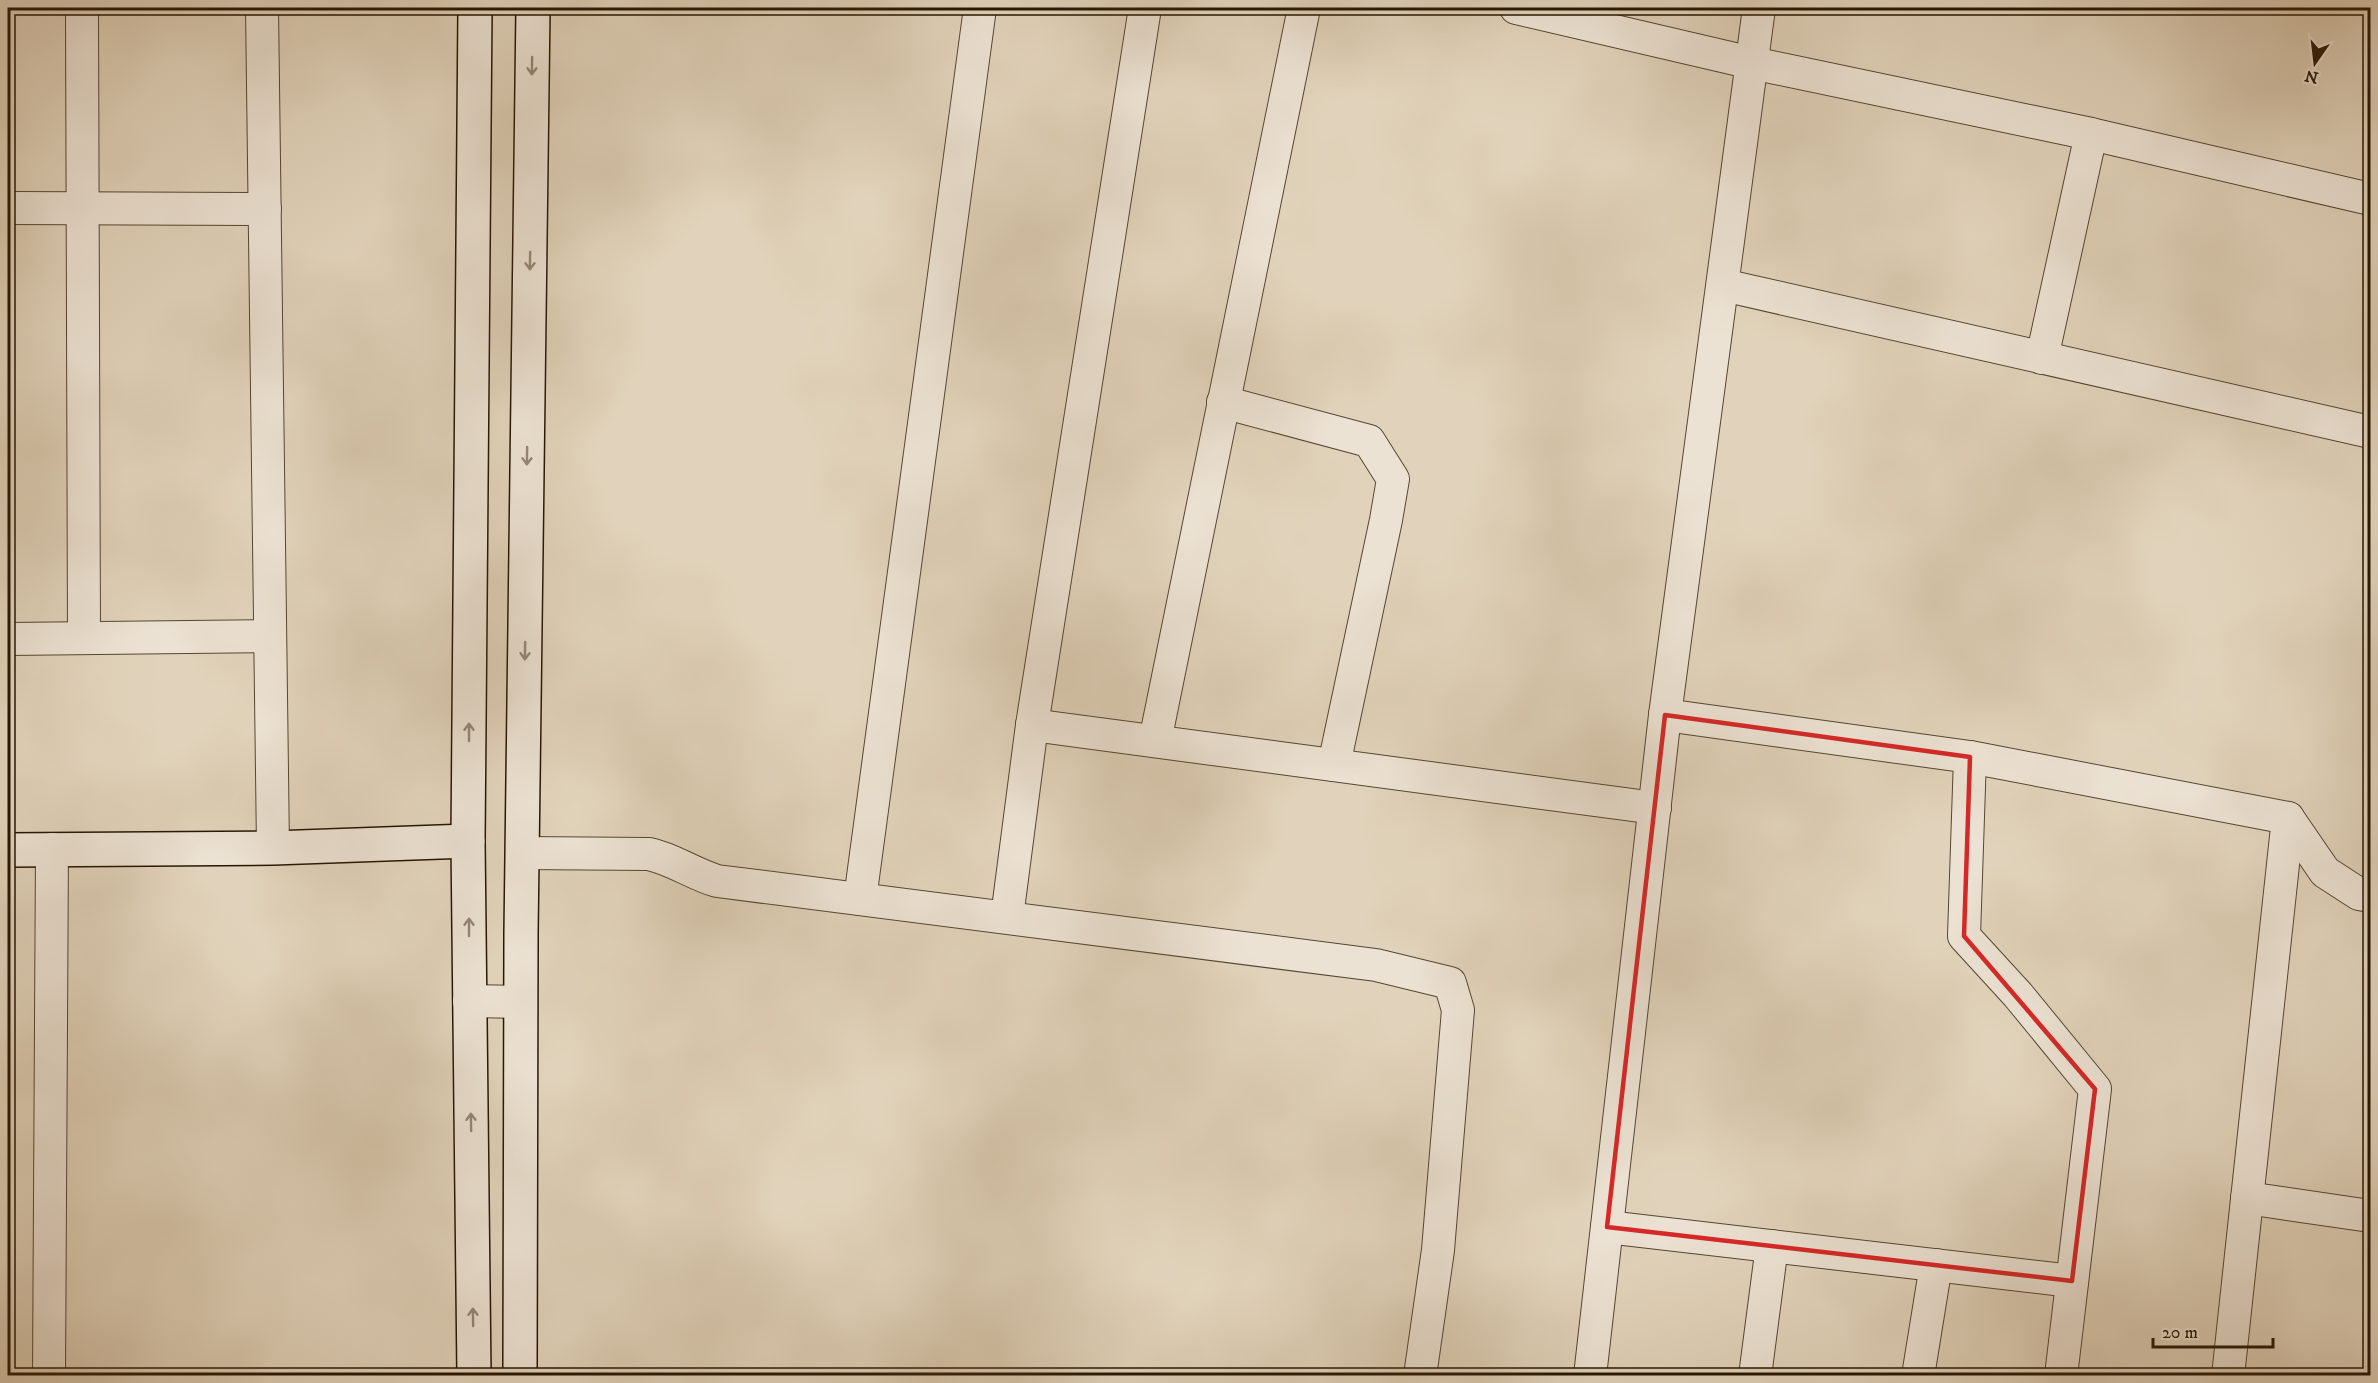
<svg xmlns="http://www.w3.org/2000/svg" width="2378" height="1383" viewBox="0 0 2378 1383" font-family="'IM FELL DW Pica',serif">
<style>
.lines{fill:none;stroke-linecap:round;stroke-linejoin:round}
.street-casing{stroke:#564632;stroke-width:34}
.secondary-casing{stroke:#271705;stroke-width:36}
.street{stroke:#ece2d3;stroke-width:32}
.secondary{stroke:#ece2d3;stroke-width:33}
.oneway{stroke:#938776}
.marked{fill:none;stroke:#d62828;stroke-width:4.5;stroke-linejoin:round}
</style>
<rect width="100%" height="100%" fill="#e1d3bb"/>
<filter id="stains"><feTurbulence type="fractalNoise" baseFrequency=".00333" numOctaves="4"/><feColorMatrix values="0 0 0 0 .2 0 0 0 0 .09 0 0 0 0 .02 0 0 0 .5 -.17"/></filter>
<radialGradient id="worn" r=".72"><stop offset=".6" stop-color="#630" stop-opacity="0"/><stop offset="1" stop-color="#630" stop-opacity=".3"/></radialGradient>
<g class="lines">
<!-- street casing -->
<g class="street-casing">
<g id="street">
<path d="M 82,8 L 84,638"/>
<path d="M 262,8 L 273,848"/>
<path d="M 1516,8 L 1752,63 L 2091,134 L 2370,199"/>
<path d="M 8,208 L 265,209"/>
<path d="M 1723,285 L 2370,432"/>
<path d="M 2042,358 L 2091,134"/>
<path d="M 1223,402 L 1369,441 L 1393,479 L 1386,520 L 1334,765"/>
<path d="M 8,639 L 270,636"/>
<path d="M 1665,715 L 1970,757 L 2288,818 L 2325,872 L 2359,894 L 2370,896"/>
<path d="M 1032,725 L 1655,808"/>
<path d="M 1155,741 L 1304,8"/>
<path d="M 1970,757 L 1964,936 L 2018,995 L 2095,1089 L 2061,1376"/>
<path d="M 522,853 L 649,854 C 673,859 693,874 717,881 L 1376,965 L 1450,983 L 1458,1010 L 1438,1250 L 1420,1376"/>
<path d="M 860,899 L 980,8"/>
<path d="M 1007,917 L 1032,725 L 1145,8"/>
<path d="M 469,1001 L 521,1002"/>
<path d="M 2247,1198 L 2370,1216"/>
<path d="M 1607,1227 L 2072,1281"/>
<path d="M 49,1376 L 52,849"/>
<path d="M 1590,1376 L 1665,715 L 1759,8"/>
<path d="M 1755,1376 L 1772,1246"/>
<path d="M 1918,1376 L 1936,1265"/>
<path d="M 2228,1376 L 2288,818"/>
</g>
</g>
<!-- secondary casing -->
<g class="secondary-casing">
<g id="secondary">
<path d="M 8,850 L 273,848 L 468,841"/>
<path d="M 474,1376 L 468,841 L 475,8"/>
<path d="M 520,1376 L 521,934 L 533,8"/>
</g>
</g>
<!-- street -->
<use href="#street" class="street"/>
<!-- secondary -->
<use href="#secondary" class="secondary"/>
</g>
<!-- one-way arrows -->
<defs><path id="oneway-shaft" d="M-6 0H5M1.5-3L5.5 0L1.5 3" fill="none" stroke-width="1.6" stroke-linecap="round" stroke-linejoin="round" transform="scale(1.5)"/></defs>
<g class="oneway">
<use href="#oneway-shaft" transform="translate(532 66) rotate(91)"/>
<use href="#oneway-shaft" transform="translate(530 261) rotate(91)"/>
<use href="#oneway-shaft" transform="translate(527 456) rotate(91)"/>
<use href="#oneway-shaft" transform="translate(525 651) rotate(91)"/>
<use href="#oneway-shaft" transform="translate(469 732) rotate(-90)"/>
<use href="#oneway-shaft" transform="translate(469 927) rotate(-90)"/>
<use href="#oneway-shaft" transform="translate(471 1122) rotate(-91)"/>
<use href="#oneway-shaft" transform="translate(473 1317) rotate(-91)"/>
</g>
<!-- marked area -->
<path class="marked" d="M 1665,715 L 1970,757 L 1964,936 L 2095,1089 L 2072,1281 L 1607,1227 Z"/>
<!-- margin -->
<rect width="2378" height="1383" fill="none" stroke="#e1d3bb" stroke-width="30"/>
<rect x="9" y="9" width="2360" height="1365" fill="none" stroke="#271705" stroke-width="3"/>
<rect x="15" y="15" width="2348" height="1353" fill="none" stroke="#271705" stroke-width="1.5"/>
<!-- north arrow -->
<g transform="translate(2315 63) rotate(194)" stroke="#ece2d3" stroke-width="4.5" paint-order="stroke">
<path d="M0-4.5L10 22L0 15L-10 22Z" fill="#271705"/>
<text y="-9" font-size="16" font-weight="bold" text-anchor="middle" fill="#271705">N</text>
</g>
<!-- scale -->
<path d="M2153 1338v9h120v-9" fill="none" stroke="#271705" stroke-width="3"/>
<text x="2162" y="1338" font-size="18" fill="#271705" stroke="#ece2d3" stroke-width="4.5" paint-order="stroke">20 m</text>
<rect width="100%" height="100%" filter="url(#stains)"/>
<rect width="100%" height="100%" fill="url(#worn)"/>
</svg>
